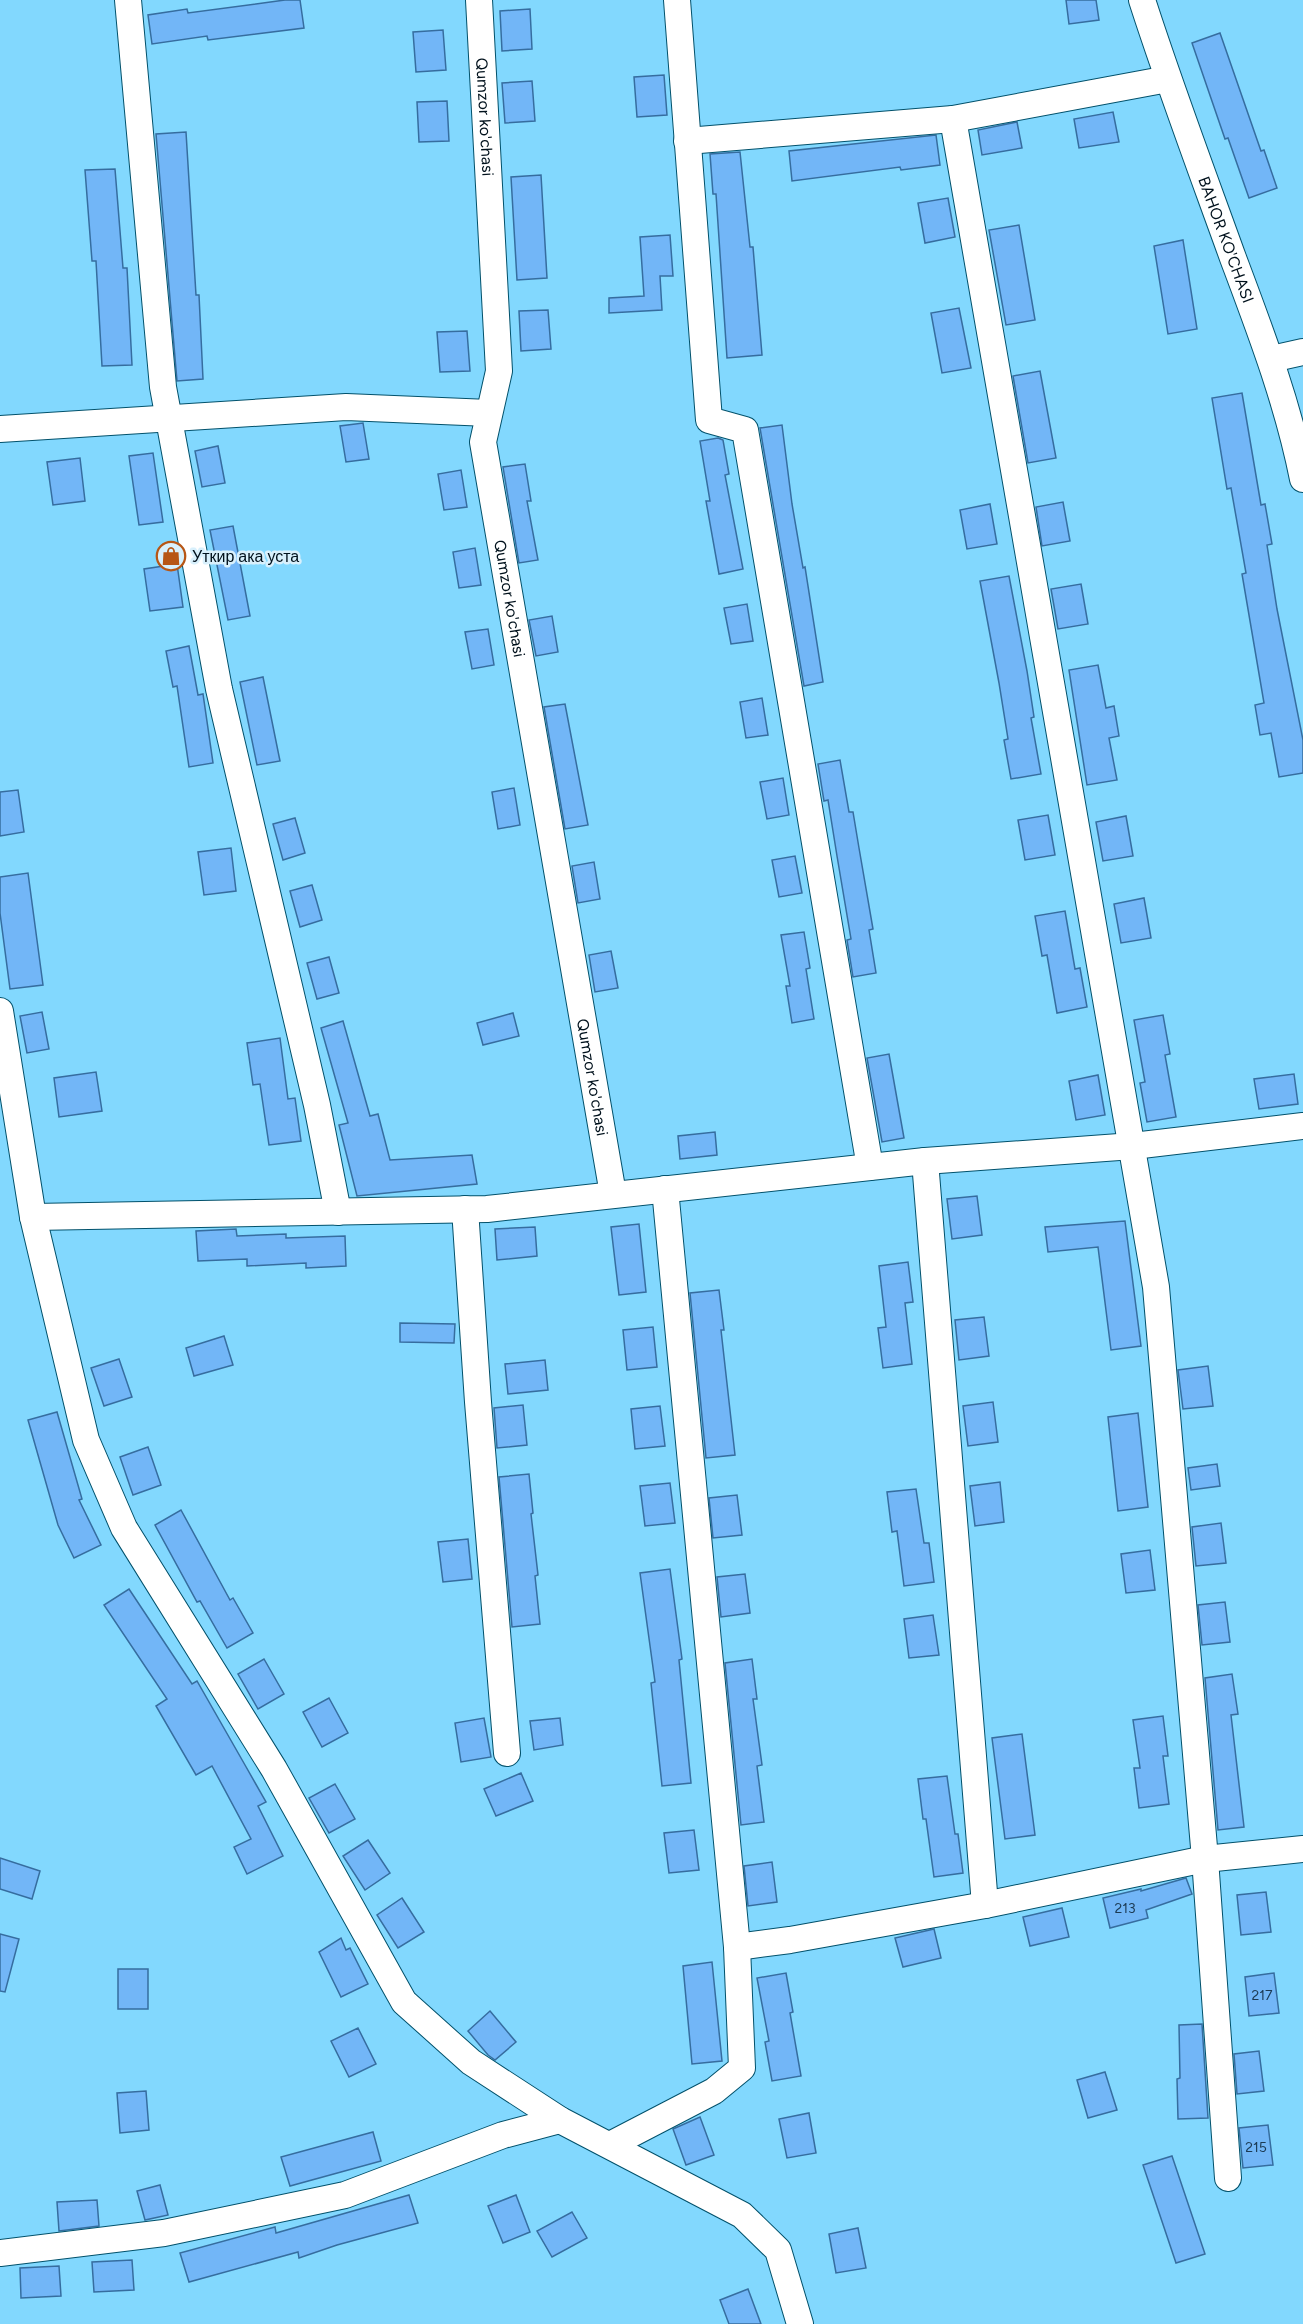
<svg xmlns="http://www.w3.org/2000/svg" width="1303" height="2324" viewBox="0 0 1303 2324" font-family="Figtree,sans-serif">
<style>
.building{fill:#72b6f7;stroke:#366d9f;stroke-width:1.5}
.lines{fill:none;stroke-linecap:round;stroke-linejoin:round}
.minor-casing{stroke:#02516b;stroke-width:28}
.minor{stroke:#fff;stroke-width:26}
.labels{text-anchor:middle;stroke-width:5;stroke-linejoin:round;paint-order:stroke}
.number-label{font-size:14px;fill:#1c3a53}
.street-label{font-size:16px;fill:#00111c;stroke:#d8f0fc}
.poi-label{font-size:16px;fill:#00111c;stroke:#d8f0fc;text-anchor:start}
</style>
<rect width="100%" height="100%" fill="#82d8fe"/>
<!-- building -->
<g class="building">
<path d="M 285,0 L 300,0 L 304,28 L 208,40 L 207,36 L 152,44 L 148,15 L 187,9 L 188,13 Z"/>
<path d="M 1066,0 L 1096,0 L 1099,20 L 1069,24 Z"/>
<path d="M 530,9 L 532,49 L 502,51 L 500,11 Z"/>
<path d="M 443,30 L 446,70 L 416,72 L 413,32 Z"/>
<path d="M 1220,33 L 1261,151 L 1264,150 L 1277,188 L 1249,198 L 1228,138 L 1225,139 L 1192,43 Z"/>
<path d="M 664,75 L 667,115 L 637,117 L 634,77 Z"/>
<path d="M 532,81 L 535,121 L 505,123 L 502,83 Z"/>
<path d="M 447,101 L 449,141 L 419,142 L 417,102 Z"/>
<path d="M 1113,112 L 1119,142 L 1079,148 L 1074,119 Z"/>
<path d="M 1017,122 L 1022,148 L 982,155 L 978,130 Z"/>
<path d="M 186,132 L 196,295 L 199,295 L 203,379 L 177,381 L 156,134 Z"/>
<path d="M 936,135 L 940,165 L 901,170 L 900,167 L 792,181 L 789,151 Z"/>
<path d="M 740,152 L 750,247 L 753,247 L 762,355 L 727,358 L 716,194 L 713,194 L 710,154 Z"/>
<path d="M 115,169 L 123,268 L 127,268 L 132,365 L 102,366 L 96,261 L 92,261 L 85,170 Z"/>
<path d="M 541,175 L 547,278 L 517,280 L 511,177 Z"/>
<path d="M 948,198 L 955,237 L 925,243 L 918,203 Z"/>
<path d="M 1019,225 L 1035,320 L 1006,325 L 989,230 Z"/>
<path d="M 670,235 L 673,276 L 660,276 L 662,310 L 609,313 L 609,298 L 644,296 L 640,237 Z"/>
<path d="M 1183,240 L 1197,329 L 1168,334 L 1154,246 Z"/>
<path d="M 959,308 L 971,368 L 942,373 L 931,313 Z"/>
<path d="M 548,310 L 551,349 L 521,351 L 519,311 Z"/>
<path d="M 467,331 L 470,371 L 440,372 L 437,332 Z"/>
<path d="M 1040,371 L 1056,458 L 1028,463 L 1013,376 Z"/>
<path d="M 1242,393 L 1261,505 L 1265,504 L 1272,544 L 1267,545 L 1277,609 L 1303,740 L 1303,773 L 1279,777 L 1271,733 L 1260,735 L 1255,705 L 1264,703 L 1242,574 L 1246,573 L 1231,488 L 1227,489 L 1212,398 Z"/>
<path d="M 363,423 L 369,459 L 346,462 L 340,426 Z"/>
<path d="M 782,425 L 792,504 L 803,568 L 805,567 L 823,682 L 804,686 L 760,428 Z"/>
<path d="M 718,438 L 723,440 L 729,474 L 725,475 L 743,569 L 719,574 L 706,501 L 710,501 L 700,441 Z"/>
<path d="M 218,446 L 225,483 L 202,487 L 195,451 Z"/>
<path d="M 153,453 L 163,522 L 139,525 L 129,456 Z"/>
<path d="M 80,458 L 85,501 L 53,505 L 47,462 Z"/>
<path d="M 525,464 L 531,501 L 527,501 L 538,560 L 519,563 L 503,467 Z"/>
<path d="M 461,470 L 467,507 L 444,510 L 438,474 Z"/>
<path d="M 1063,502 L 1070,541 L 1042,546 L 1036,507 Z"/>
<path d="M 990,504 L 997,544 L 967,549 L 960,510 Z"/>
<path d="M 233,526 L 250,616 L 228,620 L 210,530 Z"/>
<path d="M 475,548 L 481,585 L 459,588 L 453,552 Z"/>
<path d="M 177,564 L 183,607 L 150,611 L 144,569 Z"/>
<path d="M 1009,576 L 1027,671 L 1034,717 L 1031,718 L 1041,774 L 1011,779 L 1004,740 L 1008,739 L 999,683 L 980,581 Z"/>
<path d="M 1081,584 L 1088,624 L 1058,629 L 1051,589 Z"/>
<path d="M 747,604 L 753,641 L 731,644 L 724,608 Z"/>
<path d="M 552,616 L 558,652 L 536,656 L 529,620 Z"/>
<path d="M 488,629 L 494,665 L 472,669 L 465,632 Z"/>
<path d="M 189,646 L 198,695 L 203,694 L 213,763 L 189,767 L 177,686 L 173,687 L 166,651 Z"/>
<path d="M 1098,665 L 1106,708 L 1114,706 L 1119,736 L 1109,738 L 1117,780 L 1087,785 L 1069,670 Z"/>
<path d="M 263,677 L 280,761 L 257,765 L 240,682 Z"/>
<path d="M 762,698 L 768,735 L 746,738 L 740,702 Z"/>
<path d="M 565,704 L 588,825 L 565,829 L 544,707 Z"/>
<path d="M 840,760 L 849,812 L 853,812 L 859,848 L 873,929 L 869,930 L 876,973 L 853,977 L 847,940 L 851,939 L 837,856 L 828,800 L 824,801 L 818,764 Z"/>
<path d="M 783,778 L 789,815 L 767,819 L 760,782 Z"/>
<path d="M 514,788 L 520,825 L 498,829 L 492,792 Z"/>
<path d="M 18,790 L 24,832 L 0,836 L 0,792 Z"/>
<path d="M 1048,815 L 1055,855 L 1025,860 L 1018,820 Z"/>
<path d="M 1126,816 L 1133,856 L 1103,861 L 1096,822 Z"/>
<path d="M 295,818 L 305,853 L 283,860 L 273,824 Z"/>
<path d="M 231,848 L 236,891 L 204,895 L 198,852 Z"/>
<path d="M 795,856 L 802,893 L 779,897 L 772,860 Z"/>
<path d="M 594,862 L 600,899 L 578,903 L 572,866 Z"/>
<path d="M 28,873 L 43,985 L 10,989 L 0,913 L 0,877 Z"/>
<path d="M 312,885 L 322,920 L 300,927 L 290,891 Z"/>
<path d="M 1144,898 L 1151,938 L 1121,943 L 1114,904 Z"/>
<path d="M 1065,911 L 1075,969 L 1080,968 L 1087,1007 L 1057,1013 L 1047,955 L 1042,956 L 1035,916 Z"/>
<path d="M 804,932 L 810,968 L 806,969 L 814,1019 L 792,1023 L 786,986 L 790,986 L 781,935 Z"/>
<path d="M 611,951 L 618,988 L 595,992 L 589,955 Z"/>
<path d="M 329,957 L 339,993 L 317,999 L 307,963 Z"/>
<path d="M 42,1012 L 49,1049 L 27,1053 L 20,1016 Z"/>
<path d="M 513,1013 L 519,1036 L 483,1045 L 477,1023 Z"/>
<path d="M 1163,1015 L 1170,1054 L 1165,1055 L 1176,1117 L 1147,1122 L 1140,1083 L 1145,1082 L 1134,1020 Z"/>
<path d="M 343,1021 L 370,1116 L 378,1114 L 390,1160 L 472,1155 L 477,1184 L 357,1196 L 339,1125 L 348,1123 L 321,1028 Z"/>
<path d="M 280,1038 L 288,1099 L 295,1098 L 301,1141 L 269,1145 L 260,1084 L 253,1085 L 247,1043 Z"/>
<path d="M 889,1054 L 904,1138 L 882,1142 L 867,1058 Z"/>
<path d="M 96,1072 L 102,1111 L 59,1117 L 54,1078 Z"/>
<path d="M 1294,1074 L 1298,1104 L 1259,1109 L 1254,1079 Z"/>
<path d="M 1098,1075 L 1105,1115 L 1076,1120 L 1069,1081 Z"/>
<path d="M 715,1132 L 717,1155 L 680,1159 L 678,1136 Z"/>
<path d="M 977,1196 L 982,1235 L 952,1239 L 947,1199 Z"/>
<path d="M 1125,1221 L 1141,1346 L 1111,1350 L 1098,1247 L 1048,1252 L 1045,1227 Z"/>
<path d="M 639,1224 L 646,1292 L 619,1295 L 611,1227 Z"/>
<path d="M 535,1227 L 537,1256 L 497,1260 L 495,1229 Z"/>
<path d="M 236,1229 L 237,1236 L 286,1234 L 286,1238 L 345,1236 L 346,1266 L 306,1268 L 306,1263 L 247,1266 L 247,1259 L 198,1261 L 196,1231 Z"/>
<path d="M 908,1262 L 913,1302 L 905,1303 L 912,1364 L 883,1368 L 878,1328 L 886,1327 L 879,1266 Z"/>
<path d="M 719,1290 L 724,1330 L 721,1330 L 735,1455 L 706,1458 L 690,1293 Z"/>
<path d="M 984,1317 L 989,1356 L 959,1360 L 955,1320 Z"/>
<path d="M 400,1323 L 455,1324 L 454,1343 L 400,1342 Z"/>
<path d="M 653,1327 L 657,1367 L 627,1370 L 623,1330 Z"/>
<path d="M 224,1336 L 233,1365 L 194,1376 L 186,1348 Z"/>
<path d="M 119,1359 L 132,1397 L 104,1406 L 91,1368 Z"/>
<path d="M 545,1360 L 548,1390 L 508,1394 L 505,1364 Z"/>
<path d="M 1208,1366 L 1213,1406 L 1183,1409 L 1178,1370 Z"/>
<path d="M 993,1402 L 998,1442 L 968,1446 L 963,1406 Z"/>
<path d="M 523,1405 L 527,1445 L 497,1448 L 494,1408 Z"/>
<path d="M 660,1406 L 665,1446 L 635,1449 L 631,1409 Z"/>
<path d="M 57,1412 L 82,1499 L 79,1500 L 101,1545 L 74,1558 L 58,1525 L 28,1420 Z"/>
<path d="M 1138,1413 L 1148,1507 L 1118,1511 L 1108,1417 Z"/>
<path d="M 148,1447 L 161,1485 L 133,1495 L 120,1457 Z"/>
<path d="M 1217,1464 L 1220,1486 L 1191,1490 L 1188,1468 Z"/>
<path d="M 529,1474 L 533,1513 L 531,1514 L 538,1575 L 535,1576 L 540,1624 L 512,1627 L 499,1477 Z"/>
<path d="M 1000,1482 L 1004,1522 L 975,1526 L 970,1486 Z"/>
<path d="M 670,1483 L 675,1523 L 645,1526 L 640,1486 Z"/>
<path d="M 916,1489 L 924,1543 L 929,1543 L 934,1582 L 904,1586 L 897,1531 L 892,1532 L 887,1492 Z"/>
<path d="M 737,1495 L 742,1535 L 713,1538 L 709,1498 Z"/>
<path d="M 181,1510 L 230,1600 L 233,1598 L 253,1633 L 227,1648 L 200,1601 L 197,1602 L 155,1525 Z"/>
<path d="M 1221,1523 L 1226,1563 L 1196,1566 L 1192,1527 Z"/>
<path d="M 468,1539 L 472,1579 L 443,1582 L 438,1542 Z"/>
<path d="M 1150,1550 L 1155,1590 L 1126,1593 L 1121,1554 Z"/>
<path d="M 670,1569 L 682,1659 L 679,1660 L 691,1783 L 662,1786 L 651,1683 L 655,1682 L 640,1573 Z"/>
<path d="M 745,1574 L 750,1613 L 721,1617 L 717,1577 Z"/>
<path d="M 129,1589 L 192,1684 L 197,1681 L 245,1765 L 266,1802 L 258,1806 L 283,1856 L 247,1874 L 234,1847 L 251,1839 L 212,1766 L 196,1775 L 156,1706 L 167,1699 L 104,1605 Z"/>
<path d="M 1225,1602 L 1230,1642 L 1202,1645 L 1198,1605 Z"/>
<path d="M 933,1615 L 939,1655 L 909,1658 L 904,1619 Z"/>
<path d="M 264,1659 L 284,1694 L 258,1709 L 238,1674 Z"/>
<path d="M 752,1659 L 757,1699 L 753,1699 L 762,1765 L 757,1766 L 764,1822 L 741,1825 L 725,1663 Z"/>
<path d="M 1232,1674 L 1238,1714 L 1231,1715 L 1244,1827 L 1218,1830 L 1205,1678 Z"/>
<path d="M 329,1698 L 348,1733 L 322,1747 L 303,1712 Z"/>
<path d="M 1163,1716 L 1168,1756 L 1163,1756 L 1169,1804 L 1139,1808 L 1134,1768 L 1140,1768 L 1133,1720 Z"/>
<path d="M 484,1718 L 491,1757 L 461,1762 L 455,1723 Z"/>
<path d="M 560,1718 L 563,1745 L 534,1750 L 530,1721 Z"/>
<path d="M 1022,1734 L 1035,1835 L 1005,1839 L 992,1738 Z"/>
<path d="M 521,1773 L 533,1801 L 496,1816 L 484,1789 Z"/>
<path d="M 947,1776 L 955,1834 L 958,1834 L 963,1873 L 934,1877 L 926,1819 L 923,1819 L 918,1779 Z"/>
<path d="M 335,1784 L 355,1819 L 329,1833 L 309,1798 Z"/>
<path d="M 694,1830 L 699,1870 L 669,1873 L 664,1833 Z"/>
<path d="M 368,1840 L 390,1873 L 365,1890 L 343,1856 Z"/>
<path d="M 0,1858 L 40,1871 L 32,1899 L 0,1889 Z"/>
<path d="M 772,1862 L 777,1902 L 748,1906 L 744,1866 Z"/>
<path d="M 1186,1878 L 1192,1894 L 1146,1910 L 1148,1918 L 1110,1928 L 1103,1898 L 1141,1889 L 1141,1891 Z"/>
<path d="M 1266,1892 L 1271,1932 L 1241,1935 L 1237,1895 Z"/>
<path d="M 402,1898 L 424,1932 L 398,1948 L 377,1915 Z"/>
<path d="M 1062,1908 L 1069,1937 L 1030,1946 L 1023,1917 Z"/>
<path d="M 934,1929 L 941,1958 L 903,1967 L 895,1938 Z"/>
<path d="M 0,1934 L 19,1939 L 5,1992 L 0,1991 Z"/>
<path d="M 341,1938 L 346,1950 L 350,1948 L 368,1984 L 341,1997 L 319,1952 Z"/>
<path d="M 712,1962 L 722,2061 L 692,2064 L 683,1966 Z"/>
<rect x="118" y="1969" width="30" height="40"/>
<path d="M 786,1973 L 793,2012 L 790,2013 L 801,2076 L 772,2081 L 765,2042 L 769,2041 L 757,1978 Z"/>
<path d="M 1274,1973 L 1279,2013 L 1249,2016 L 1245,1977 Z"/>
<path d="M 490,2011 L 516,2042 L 495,2060 L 488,2055 L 468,2031 Z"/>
<path d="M 1202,2024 L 1208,2118 L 1178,2119 L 1177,2079 L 1180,2078 L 1179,2025 Z"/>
<path d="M 358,2028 L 376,2064 L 349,2077 L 331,2041 Z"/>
<path d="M 1259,2051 L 1264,2091 L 1237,2094 L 1234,2054 Z"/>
<path d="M 1105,2072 L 1117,2110 L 1088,2118 L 1077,2080 Z"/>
<path d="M 146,2091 L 149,2130 L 120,2133 L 117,2093 Z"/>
<path d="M 809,2113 L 816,2153 L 787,2158 L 779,2119 Z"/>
<path d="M 700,2117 L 714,2155 L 686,2165 L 673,2129 Z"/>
<path d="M 1268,2125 L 1273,2165 L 1243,2168 L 1239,2128 Z"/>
<path d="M 373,2132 L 381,2161 L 290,2186 L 281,2157 Z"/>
<path d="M 1172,2156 L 1205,2254 L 1176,2263 L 1143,2165 Z"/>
<path d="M 160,2185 L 168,2215 L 145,2220 L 137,2191 Z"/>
<path d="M 409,2195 L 418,2223 L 337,2245 L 299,2258 L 298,2252 L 189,2282 L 180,2253 L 275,2227 L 276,2233 Z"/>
<path d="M 516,2195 L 530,2232 L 503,2243 L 488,2206 Z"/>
<path d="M 97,2200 L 99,2226 L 59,2231 L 57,2202 Z"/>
<path d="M 572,2212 L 587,2238 L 552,2257 L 537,2231 Z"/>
<path d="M 858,2228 L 866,2268 L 836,2273 L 829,2234 Z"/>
<path d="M 132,2260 L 134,2290 L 94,2292 L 92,2262 Z"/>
<path d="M 59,2266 L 61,2296 L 21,2298 L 20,2268 Z"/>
<path d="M 748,2289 L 761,2324 L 729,2324 L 720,2300 Z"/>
</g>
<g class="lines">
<!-- minor casing -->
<g class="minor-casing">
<g id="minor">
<path d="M 128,0 L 163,387 L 219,689 L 317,1105 L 338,1212"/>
<path id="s1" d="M 479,0 L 499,371 L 483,442 L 613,1194"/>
<path d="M 677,0 L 709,420 L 745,430 L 870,1167"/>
<path id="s2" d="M 1142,0 C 1170,87 1202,172 1233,258 C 1260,330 1288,403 1303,479"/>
<path d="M 953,119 L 1156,1287 L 1205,1859 L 1228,2178"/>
<path d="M 687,141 L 953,119 L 1168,79"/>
<path d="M 1271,359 L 1303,352"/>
<path d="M 0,429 L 346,407 L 489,413"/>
<path d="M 0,1011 L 33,1217 L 86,1440 L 124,1528 L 274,1769 L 404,2002 L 471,2062 L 560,2120 L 742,2215 L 778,2250 L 800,2324"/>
<path d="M 925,1161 L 985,1905"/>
<path d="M 465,1209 L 478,1402 L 507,1753"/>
<path d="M 33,1217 L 487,1209 L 925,1161 L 1133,1146 L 1303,1126"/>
<path d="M 737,1947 L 790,1940 L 985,1905 L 1205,1859 L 1303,1849"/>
<path d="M 610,2145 L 714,2091 L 742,2068 L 737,1947 L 665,1189"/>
<path d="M 0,2253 L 164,2233 L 345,2195 L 503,2135 L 560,2120"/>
</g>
</g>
<!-- minor -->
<use href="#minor" class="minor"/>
</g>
<!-- icons -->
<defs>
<g id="shop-ring" transform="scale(1.5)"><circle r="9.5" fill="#d8f0fc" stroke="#b75615" stroke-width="1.5"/><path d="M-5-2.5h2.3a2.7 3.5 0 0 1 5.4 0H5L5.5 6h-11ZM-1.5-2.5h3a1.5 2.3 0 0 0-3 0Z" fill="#b75615"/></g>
</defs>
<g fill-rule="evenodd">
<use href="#shop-ring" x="171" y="556"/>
</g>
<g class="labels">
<!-- number labels -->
<g class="number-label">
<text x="1125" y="1913">213</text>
<text x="1262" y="2000">217</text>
<text x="1256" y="2152">215</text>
</g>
<!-- street labels -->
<g class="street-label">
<text dy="6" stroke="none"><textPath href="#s1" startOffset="117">Qumzor ko'chasi</textPath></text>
<text dy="6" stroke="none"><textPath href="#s2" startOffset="254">BAHOR KO'CHASI</textPath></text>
<text dy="6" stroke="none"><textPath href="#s1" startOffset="603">Qumzor ko'chasi</textPath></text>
<text dy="6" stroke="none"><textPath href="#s1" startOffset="1089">Qumzor ko'chasi</textPath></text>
</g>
<!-- poi labels -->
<g class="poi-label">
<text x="192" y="562">Уткир ака уста</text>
</g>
</g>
</svg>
